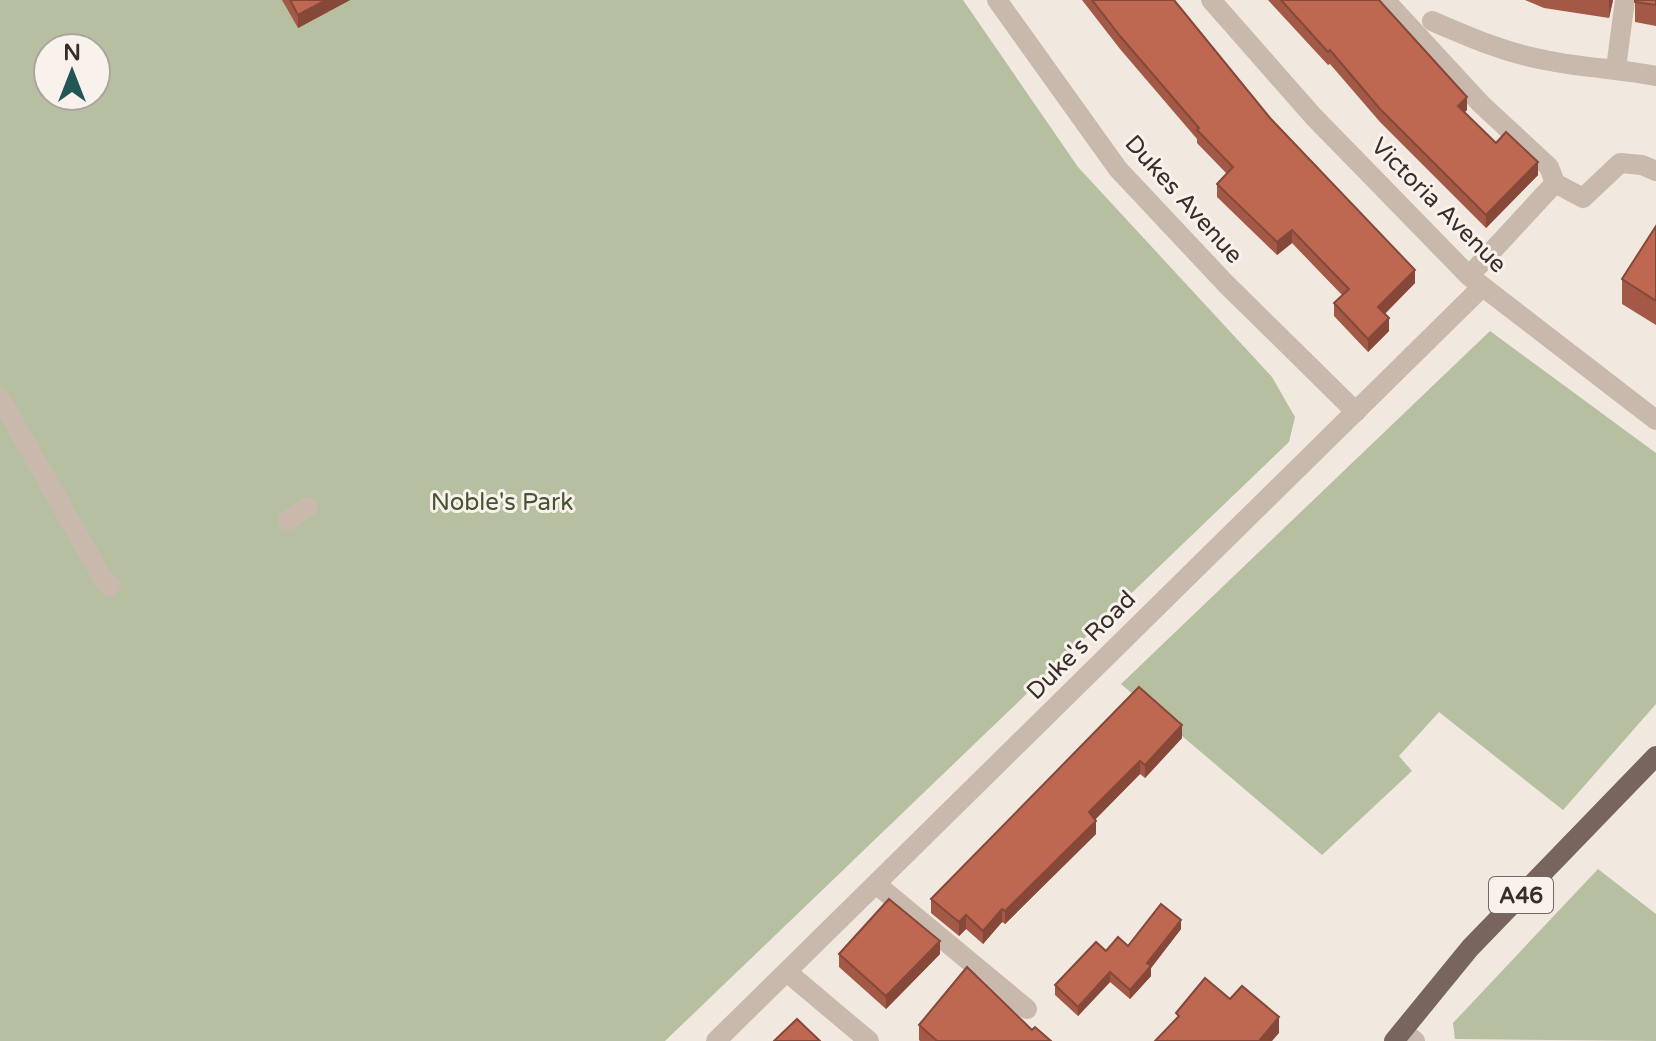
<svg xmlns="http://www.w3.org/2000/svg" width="1656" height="1041" viewBox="0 0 1656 1041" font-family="'Varela Round',sans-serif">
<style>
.green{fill:#b6c0a0;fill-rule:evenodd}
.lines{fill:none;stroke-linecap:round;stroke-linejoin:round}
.service{stroke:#c9b8ac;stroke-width:20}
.minor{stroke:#c9b8ac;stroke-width:20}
.primary{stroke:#78655d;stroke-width:20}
.wall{fill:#a35946}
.shaded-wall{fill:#854839}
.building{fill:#be6751;stroke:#854839;stroke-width:2}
.labels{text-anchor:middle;stroke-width:6;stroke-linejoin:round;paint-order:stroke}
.shield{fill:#f9f2ec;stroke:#716964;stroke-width:2}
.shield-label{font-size:22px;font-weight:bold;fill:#372e2a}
.street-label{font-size:24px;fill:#372e2a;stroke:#f9f2ec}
.park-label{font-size:24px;fill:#485430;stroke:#f9f2ec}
</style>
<rect width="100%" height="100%" fill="#f1e8e0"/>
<!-- green -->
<g class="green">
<path d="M 0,0 L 963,0 L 1078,167 L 1272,377 L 1295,417 L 1289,442 L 665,1041 L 0,1041 ZM 48,48 L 96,48 L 96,96 L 48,96 Z"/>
<path d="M 1490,331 L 1656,453 L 1656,704 L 1563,810 L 1439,712 L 1399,756 L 1412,771 L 1322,855 L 1121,684 Z"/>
<path d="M 1598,869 L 1656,914 L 1656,1041 L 1455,1039 L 1453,1023 Z"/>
</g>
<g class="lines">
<!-- service -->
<g class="service">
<path d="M 1385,0 L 1481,104 L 1549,167 L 1555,183 L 1583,198 L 1620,163 L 1642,165 L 1656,171"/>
<path d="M 1432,21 C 1471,38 1508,54 1550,61 C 1585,68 1621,69 1656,76"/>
<path d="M 1616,68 L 1625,0"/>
<path d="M 1469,276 L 1555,183"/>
<path d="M 0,398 L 102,577 L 110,586"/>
<path d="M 288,520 L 308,507"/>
<path d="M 876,884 L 1027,1009"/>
</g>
<!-- minor -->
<g class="minor">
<path d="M 997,0 L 1118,169 L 1226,284 L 1356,412"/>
<path d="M 1211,0 L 1313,116 L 1469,276 L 1656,420"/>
<path d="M 787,972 L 869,1041"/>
<path d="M 1402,1031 L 1415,1041"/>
<path d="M 716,1041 L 1482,287"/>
</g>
<!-- primary -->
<path class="primary" d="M 1394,1041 L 1470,948 L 1656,756"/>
</g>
<!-- wall -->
<g class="wall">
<path d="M 282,0 L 350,0 L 298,28 Z"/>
<path d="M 1082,0 L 1174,0 L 1270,118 L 1415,283 L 1385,314 L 1389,331 L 1368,352 L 1334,316 L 1334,303 L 1342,295 L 1315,267 L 1292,243 L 1277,255 L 1217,197 L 1217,184 L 1227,174 L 1197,143 L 1197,139 L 1120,49 Z"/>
<path d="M 1268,0 L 1379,0 L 1467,110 L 1464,112 L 1496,143 L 1538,175 L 1486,228 L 1380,122 L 1330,64 L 1328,65 Z"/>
<path d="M 1525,0 L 1613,0 L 1609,18 L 1544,8 Z"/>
<path d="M 1635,0 L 1656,0 L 1656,26 L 1635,22 Z"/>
<path d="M 1656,226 L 1656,325 L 1622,304 L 1622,279 Z"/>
<path d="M 1139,687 L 1182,738 L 1145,778 L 1140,774 L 1095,819 L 1096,834 L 1005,924 L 1002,922 L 983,944 L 966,929 L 959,936 L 931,913 L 931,899 Z"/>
<path d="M 1181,929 L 1151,968 L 1151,976 L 1130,999 L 1110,982 L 1078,1016 L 1055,995 L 1055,985 L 1106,951 L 1128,946 Z"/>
<path d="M 839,954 L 940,954 L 886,1009 L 839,967 Z"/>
<path d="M 919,1025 L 1032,1030 L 1051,1041 L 920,1041 L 919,1040 Z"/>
</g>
<!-- shaded-wall -->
<g class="shaded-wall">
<path d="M 326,0 L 350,0 L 298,28 L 298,15 Z"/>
<path d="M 1609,0 L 1613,0 L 1609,18 Z"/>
<path d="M 1467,97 L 1467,110 L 1458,119 L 1458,106 Z"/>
<path d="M 1538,162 L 1538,175 L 1486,228 L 1486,215 Z"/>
<path d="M 1292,230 L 1292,243 L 1277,255 L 1277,242 Z"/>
<path d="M 1415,270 L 1415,283 L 1378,320 L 1378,307 Z"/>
<path d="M 1389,318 L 1389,331 L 1368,352 L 1368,339 Z"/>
<path d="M 1182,725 L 1182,738 L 1145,778 L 1145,765 Z"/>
<path d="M 1140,761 L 1140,774 L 1089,826 L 1089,812 Z"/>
<path d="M 1096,821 L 1096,834 L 1005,924 L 1005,911 Z"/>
<path d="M 1002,909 L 1002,922 L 983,944 L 983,931 Z"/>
<path d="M 966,915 L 966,929 L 959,936 L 959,922 Z"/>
<path d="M 1181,920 L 1181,929 L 1151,968 L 1151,976 L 1130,999 L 1130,990 L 1147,963 Z"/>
<path d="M 940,941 L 940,954 L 886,1009 L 886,996 Z"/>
<path d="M 1110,972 L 1110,982 L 1078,1016 L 1078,1007 Z"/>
<path d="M 1279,1017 L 1279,1033 L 1272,1041 L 1259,1041 Z"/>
</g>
<!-- building -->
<g class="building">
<path d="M 290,0 L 326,0 L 298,15 Z"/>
<path d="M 1092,0 L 1174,0 L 1270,118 L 1415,270 L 1378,307 L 1389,318 L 1368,339 L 1334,303 L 1349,289 L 1315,254 L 1292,230 L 1277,242 L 1217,184 L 1233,167 L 1197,130 L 1199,128 L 1120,36 Z"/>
<path d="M 1281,0 L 1379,0 L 1467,97 L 1458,106 L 1496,143 L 1506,132 L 1538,162 L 1486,215 L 1380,109 L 1330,50 L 1328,52 Z"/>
<path d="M 1635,0 L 1656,0 L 1656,5 L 1635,2 Z"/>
<path d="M 1656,226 L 1656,301 L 1622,279 Z"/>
<path d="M 1139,687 L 1182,725 L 1145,765 L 1140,761 L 1089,812 L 1096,821 L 1005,911 L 1002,909 L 983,931 L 966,915 L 959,922 L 931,899 Z"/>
<path d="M 889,899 L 940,941 L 886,996 L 839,954 Z"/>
<path d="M 1161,904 L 1181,920 L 1147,963 L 1151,966 L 1130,990 L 1110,972 L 1078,1007 L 1055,985 L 1096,942 L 1106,951 L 1118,937 L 1128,946 Z"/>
<path d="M 967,967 L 1032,1030 L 1035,1027 L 1051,1041 L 937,1041 L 919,1025 Z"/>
<path d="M 1205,978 L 1230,999 L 1242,986 L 1279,1017 L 1259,1041 L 1155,1041 L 1179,1016 L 1176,1013 Z"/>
<path d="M 797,1019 L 820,1041 L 774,1041 Z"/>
</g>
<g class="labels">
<!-- shield labels -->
<rect class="shield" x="1489" y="877" width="64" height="36" rx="6"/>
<g class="shield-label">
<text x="1521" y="903">A46</text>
</g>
<!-- street labels -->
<g class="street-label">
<text transform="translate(1184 199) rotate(48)" y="8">Dukes Avenue</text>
<text transform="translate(1439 205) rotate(45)" y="8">Victoria Avenue</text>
<text transform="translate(1081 645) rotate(-45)" y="8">Duke's Road</text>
</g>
<!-- park labels -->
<g class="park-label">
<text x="502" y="510">Noble's Park</text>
</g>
</g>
<!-- north arrow -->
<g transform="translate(72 72)"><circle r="38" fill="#f9f2ec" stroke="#aba49e" stroke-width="2"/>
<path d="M0-6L14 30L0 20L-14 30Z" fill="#235556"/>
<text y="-12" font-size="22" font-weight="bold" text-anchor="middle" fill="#372e2a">N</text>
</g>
</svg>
